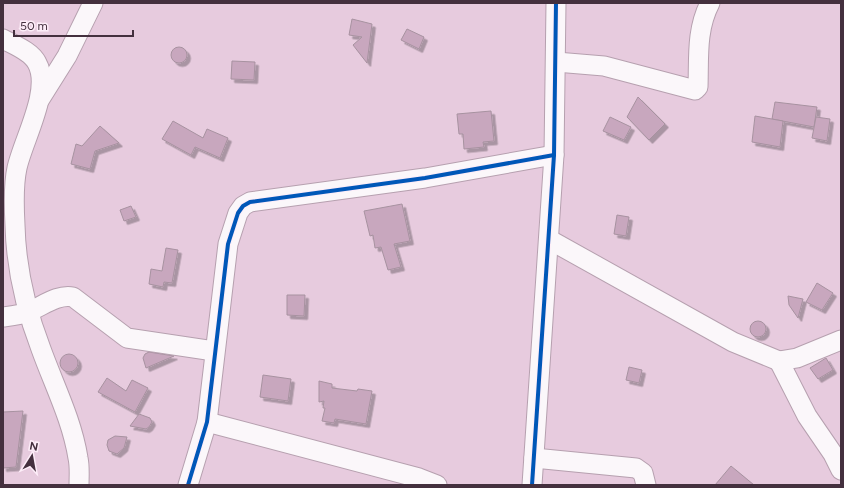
<svg xmlns="http://www.w3.org/2000/svg" width="844" height="488" viewBox="0 0 844 488" font-family="Figtree,sans-serif">
<style>
.building{fill:#c8a7be;stroke:#a792a0;filter:url(#shadow)}
.lines{fill:none;stroke-linecap:round;stroke-linejoin:round}
.minor-casing{stroke:#b6a0af;stroke-width:21}
.minor{stroke:#fbf7fa;stroke-width:19}
.cycleway-casing{stroke:#fdedf8;stroke-width:6}
.cycleway{stroke:#0057b8;stroke-width:4}
</style>
<defs>
<filter id="shadow"><feDropShadow dx="3.5" dy="3.5" stdDeviation="0" flood-color="#0004"/></filter>
</defs>
<rect width="100%" height="100%" fill="#e7cbde"/>
<!-- building -->
<g class="building">
<path d="M 352,19 L 372,24 L 367,63 L 353,45 L 362,37 L 349,35 Z"/>
<path d="M 407,29 L 424,37 L 419,49 L 401,40 Z"/>
<circle cx="179" cy="55" r="8"/>
<path d="M 232,61 L 255,62 L 254,80 L 231,79 Z"/>
<path d="M 638,97 L 665,124 L 649,140 L 627,117 Z"/>
<path d="M 775,102 L 817,107 L 814,127 L 772,119 Z"/>
<path d="M 491,111 L 494,141 L 483,142 L 484,147 L 464,149 L 463,134 L 459,134 L 457,114 Z"/>
<path d="M 755,116 L 783,121 L 780,147 L 752,142 Z"/>
<path d="M 610,117 L 631,127 L 624,140 L 603,131 Z"/>
<path d="M 816,117 L 830,119 L 827,141 L 812,138 Z"/>
<path d="M 173,121 L 203,138 L 207,129 L 228,138 L 220,158 L 195,147 L 191,155 L 162,139 Z"/>
<path d="M 100,126 L 119,143 L 95,151 L 90,169 L 71,164 L 76,144 L 82,146 Z"/>
<path d="M 402,204 L 410,241 L 394,244 L 401,267 L 388,270 L 381,247 L 375,248 L 373,235 L 370,236 L 364,211 Z"/>
<path d="M 131,206 L 136,217 L 124,221 L 120,210 Z"/>
<path d="M 617,215 L 629,217 L 626,236 L 614,234 Z"/>
<path d="M 166,248 L 178,250 L 172,283 L 164,282 L 163,287 L 149,284 L 151,269 L 162,271 Z"/>
<path d="M 817,283 L 833,293 L 822,310 L 806,302 Z"/>
<path d="M 287,295 L 305,295 L 304,316 L 287,315 Z"/>
<path d="M 788,296 L 803,299 L 798,318 L 789,305 Z"/>
<circle cx="758" cy="329" r="8"/>
<path d="M 149,352 L 174,356 L 146,368 L 143,358 L 145,354 Z"/>
<circle cx="69" cy="363" r="9"/>
<path d="M 826,358 L 833,370 L 818,379 L 810,368 Z"/>
<path d="M 629,367 L 642,370 L 639,383 L 626,380 Z"/>
<path d="M 263,375 L 291,379 L 288,401 L 260,397 Z"/>
<path d="M 107,378 L 126,391 L 132,380 L 148,388 L 135,412 L 98,392 Z"/>
<path d="M 319,381 L 332,384 L 332,388 L 357,391 L 358,389 L 372,391 L 366,424 L 335,419 L 334,423 L 322,421 L 325,408 L 323,408 L 324,401 L 319,402 Z"/>
<path d="M 23,411 L 16,467 L 3,468 L 3,412 Z"/>
<path d="M 139,414 L 150,418 L 152,422 L 149,427 L 146,429 L 130,426 Z"/>
<path d="M 115,436 L 127,437 L 124,448 L 117,454 L 109,451 L 107,445 L 108,440 Z"/>
<path d="M 731,466 L 754,485 L 715,485 Z"/>
</g>
<g class="lines">
<!-- minor casing -->
<g class="minor-casing">
<g id="minor">
<path d="M 3,39 C 14,45 31,51 37,63 C 52,90 23,140 17,168 C 13,186 14,207 15,225 C 16,268 26,310 41,349 C 54,385 72,420 78,458 C 80,467 79,476 79,485"/>
<path d="M 556,62 L 604,66 L 695,90 L 698,87 C 699,58 696,30 710,3"/>
<path d="M 40,99 L 67,56 L 93,3"/>
<path d="M 550,240 L 733,342 L 779,361"/>
<path d="M 3,317 C 11,316 21,315 28,312 C 43,306 57,294 73,297 L 127,338 L 214,351"/>
<path d="M 841,340 L 797,358 L 779,361 L 807,416 L 833,454 L 841,470"/>
<path d="M 207,422 L 419,478 L 437,485"/>
<path d="M 534,458 L 636,468 L 643,473 L 646,485"/>
<path d="M 188,485 L 207,422 L 228,244 L 238,213 L 243,206 L 250,202 L 425,178 L 554,155"/>
<path d="M 532,485 L 554,155 L 556,3"/>
</g>
</g>
<!-- minor -->
<use href="#minor" class="minor"/>
<!-- cycleway casing -->
<g class="cycleway-casing">
<g id="cycleway">
<path d="M 188,485 L 207,422 L 228,244 L 238,213 L 243,206 L 250,202 L 425,178 L 554,155"/>
<path d="M 532,485 L 554,155 L 556,3"/>
</g>
</g>
<!-- cycleway -->
<use href="#cycleway" class="cycleway"/>
</g>
<!-- border -->
<rect width="844" height="488" fill="none" stroke="#44303e" stroke-width="8"/>
<!-- north arrow -->
<g transform="translate(32 456) rotate(11)" stroke="#fdedf8" stroke-width="3" paint-order="stroke">
<path d="M0-3L7 15L0 10L-7 15Z" fill="#44303e"/>
<text y="-6" font-size="11" font-weight="bold" text-anchor="middle" fill="#44303e">N</text>
</g>
<!-- scale -->
<path d="M14 30v6h119v-6" fill="none" stroke="#44303e" stroke-width="2"/>
<text x="20" y="30" font-size="12" fill="#44303e" stroke="#fdedf8" stroke-width="3" paint-order="stroke">50 m</text>
</svg>
